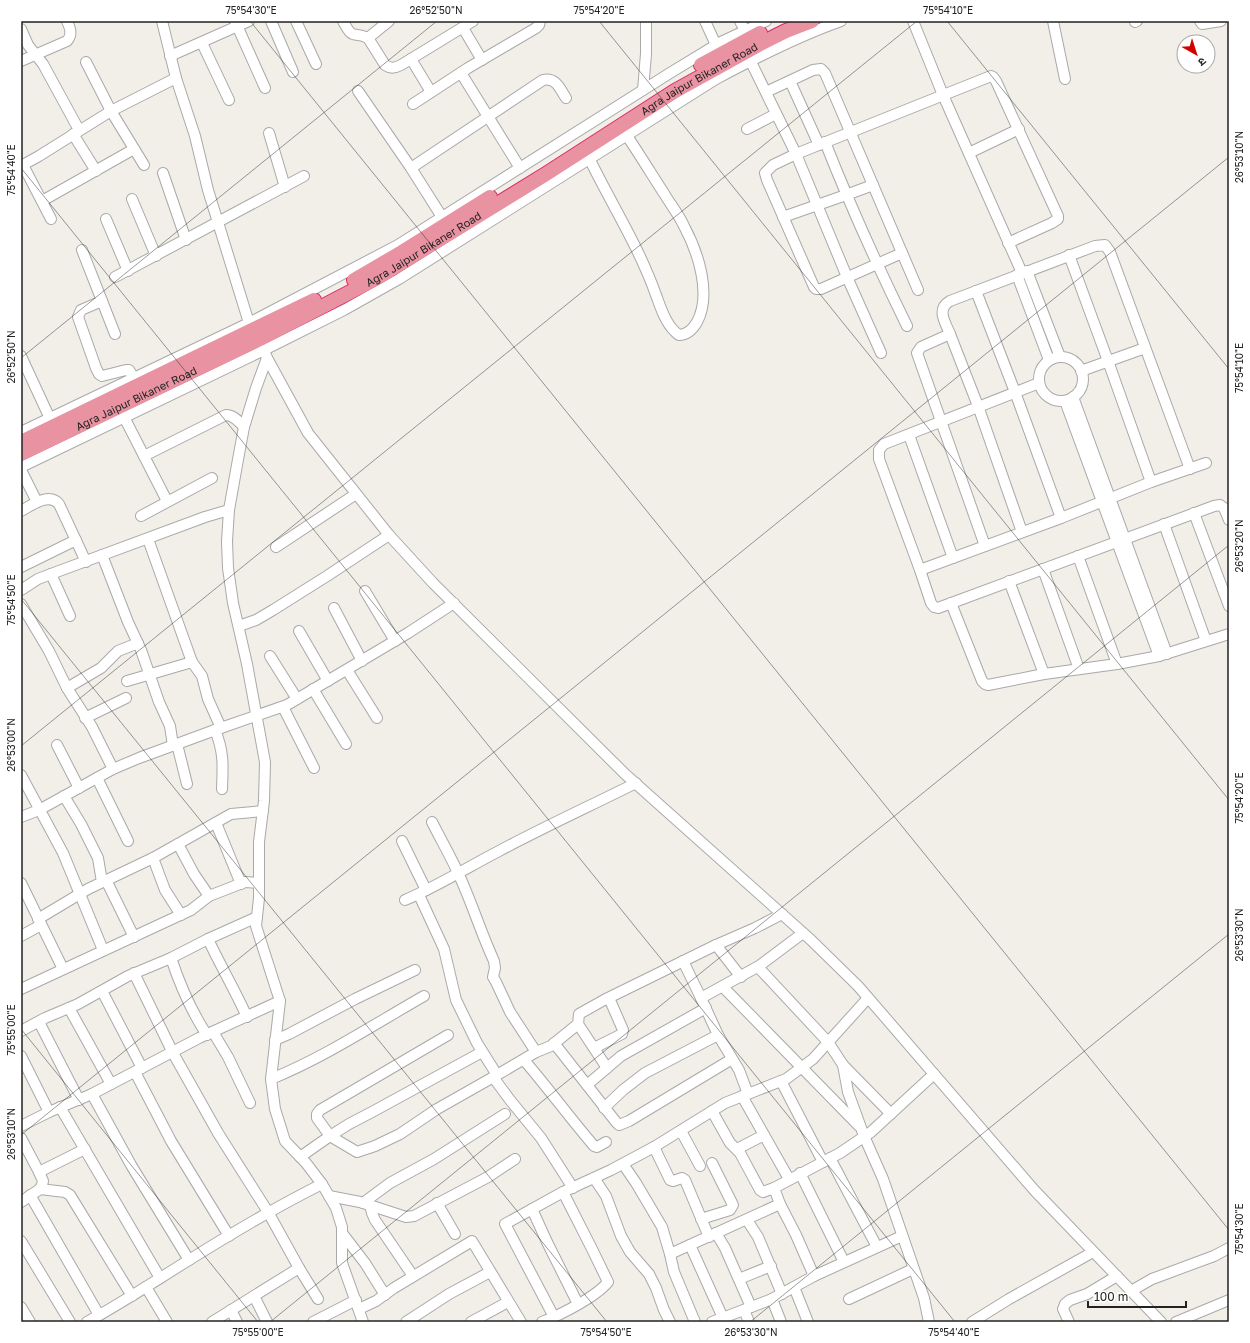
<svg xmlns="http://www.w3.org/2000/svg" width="1250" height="1343" viewBox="0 0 1250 1343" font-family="'Golos Text','Noto Sans Devanagari',sans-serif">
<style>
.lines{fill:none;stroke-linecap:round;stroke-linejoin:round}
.minor-casing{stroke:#a9a9a9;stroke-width:12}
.highway-casing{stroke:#dc2a67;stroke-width:16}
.minor{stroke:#fff;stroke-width:10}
.highway{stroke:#e892a2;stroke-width:14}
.ticks{fill:none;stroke:#222;stroke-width:1;stroke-opacity:0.45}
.labels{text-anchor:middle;stroke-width:3;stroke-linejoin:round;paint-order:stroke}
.street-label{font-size:11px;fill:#222;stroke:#fff}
.neatline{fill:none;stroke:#222;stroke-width:1.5}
.ticks-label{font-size:10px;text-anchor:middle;fill:#222}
</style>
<rect width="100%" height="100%" fill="#f2efe9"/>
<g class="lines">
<!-- minor casing -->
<g class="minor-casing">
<g id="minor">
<path d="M 162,21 L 176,78 L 195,136 L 208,190 L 249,323"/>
<path d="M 235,21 L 265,88"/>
<path d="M 271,21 L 293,72"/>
<path d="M 296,21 L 316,64"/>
<path d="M 343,21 C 354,42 352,30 368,38 L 385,65 C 391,69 395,68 401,65 L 473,21"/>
<path d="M 705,21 L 716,45"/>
<path d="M 740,21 L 745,31"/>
<path d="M 913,21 L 943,95 L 1022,273"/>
<path d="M 1053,21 L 1065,79"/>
<path d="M 1200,21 L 1202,24 L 1221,21"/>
<path d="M 1135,22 L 1137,21"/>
<path d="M 463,28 L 482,60"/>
<path d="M 21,29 L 28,45 L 43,64 L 79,130"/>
<path d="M 368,38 L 389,21"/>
<path d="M 202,43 L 229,100"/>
<path d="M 170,56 L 249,21"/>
<path d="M 411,59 L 431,92"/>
<path d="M 750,60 L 796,154 L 847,277 L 881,353"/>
<path d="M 21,61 L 67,41 C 73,34 70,28 67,21"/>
<path d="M 86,62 L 111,111 L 144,165"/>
<path d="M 461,73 L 520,168"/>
<path d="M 790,81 L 819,145"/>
<path d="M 643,90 L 646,54 L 646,21"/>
<path d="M 358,91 L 411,168 L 442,217"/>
<path d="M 766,92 L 813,70 L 821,69 L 825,73 L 918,290"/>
<path d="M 413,104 L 468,68 L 536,28 L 539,25 L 540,21"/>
<path d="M 747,129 L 776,114"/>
<path d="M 269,133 L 285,187"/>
<path d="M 73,134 L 96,171"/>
<path d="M 825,142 C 850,205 877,265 907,326"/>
<path d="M 969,153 L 1019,129"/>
<path d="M 590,160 C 612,205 639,247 656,295 C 661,308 666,326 679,335 C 688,335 693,329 697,322 C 712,294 698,252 684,226 C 679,215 671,205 665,195 C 652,175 640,155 627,136"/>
<path d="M 23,165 L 51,219"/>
<path d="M 21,166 L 39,156 L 111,111 L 176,78"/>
<path d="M 411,168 L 543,80 C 556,77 560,89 566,98"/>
<path d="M 163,173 L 186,240"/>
<path d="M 132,199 L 156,256"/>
<path d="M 42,201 L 134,149"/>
<path d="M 783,217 L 846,195 L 873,185"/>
<path d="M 106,219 L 128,271"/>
<path d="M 82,250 L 115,334"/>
<path d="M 902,253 L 821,289 L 816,289 L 814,287 L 767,180 L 765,173 L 773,165 L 796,154 L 991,76 L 993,77 L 996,81 L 1058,216 L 1058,219 L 1052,223 L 1008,243"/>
<path d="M 1069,255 L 1108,361 L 1151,482"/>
<path d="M 1027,271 L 1060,357"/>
<path d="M 1017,275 L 1049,360"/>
<path d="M 115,277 L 304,176"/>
<path d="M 976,291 L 1015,392 L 1061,518"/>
<path d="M 102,301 L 81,310 L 78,317 L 96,368 L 99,374 L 102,376 L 126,370 L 129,370 L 134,378"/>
<path d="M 256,334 L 260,339 L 267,358 L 308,433 L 389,535 L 433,583 L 625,774 L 811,940 L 858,986 L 1035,1191 L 1161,1322"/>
<path d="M 950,334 L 978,406 L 1022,532"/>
<path d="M 21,356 L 52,423"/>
<circle cx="1061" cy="379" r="22"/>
<path d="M 267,358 L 256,388 L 244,427 L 237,465 L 229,510 L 227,541 L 228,568 L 233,603 L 247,664 L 265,762 L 264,801 L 259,842 L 259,898 L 256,926 L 280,1001 L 271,1079 L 275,1109 L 285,1141 L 306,1163 L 322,1184 L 336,1208 L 342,1227 L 342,1263 L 363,1322"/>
<path d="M 1081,371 L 1145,348"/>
<path d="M 1039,383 L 884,444 L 879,450 L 879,459 L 920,570 L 931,603 L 934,607 L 938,608 L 1214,506 L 1220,505 L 1224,508 L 1229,520"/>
<path d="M 1073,397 L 1167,654"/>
<path d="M 1065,401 L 1159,656"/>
<path d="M 124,417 L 167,501"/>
<path d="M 21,432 L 249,323 L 398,245 L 670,73 L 721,42 L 766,21"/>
<path d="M 909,435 L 953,558"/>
<path d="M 144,456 L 226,415 C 234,415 239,422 244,427"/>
<path d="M 21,467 L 264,350 L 344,310 L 399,279 L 716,79 C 757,57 798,36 841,21"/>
<path d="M 21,470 L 37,502"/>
<path d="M 21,511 C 32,505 49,492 59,504 L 86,562"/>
<path d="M 1194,513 L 1229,606"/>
<path d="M 141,516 L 212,478"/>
<path d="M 1164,524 L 1206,641"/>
<path d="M 148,539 L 192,662"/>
<path d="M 985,546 L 917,353 L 921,347 L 950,334 C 945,322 936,309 950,301 L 1095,246 L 1105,245 L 1110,252 L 1190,469"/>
<path d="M 276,547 L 356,494"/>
<path d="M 102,555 L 128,622 L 141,650 L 159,702 L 170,726 L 173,746"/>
<path d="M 1078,556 L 1117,664"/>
<path d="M 21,567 L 76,540"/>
<path d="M 1043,569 L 1079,669"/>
<path d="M 920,570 L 1061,518 L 1151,482 L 1206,463"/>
<path d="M 51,574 L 70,616"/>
<path d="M 1009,581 L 1044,674"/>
<path d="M 21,590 L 38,579 L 51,574 L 205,517 L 229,510"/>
<path d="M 365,591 L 395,641"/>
<path d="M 951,603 L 982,681 L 985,684 L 988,685 L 1044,674 L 1117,664 L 1159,656 L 1229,634"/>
<path d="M 21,604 L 49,651 L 67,688 L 92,727 L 113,769"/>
<path d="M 334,608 L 362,661"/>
<path d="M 239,626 L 256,620 L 273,610 L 327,576 L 389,535"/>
<path d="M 299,631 L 328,681"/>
<path d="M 270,656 L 297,699"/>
<path d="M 347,670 L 377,718"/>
<path d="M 127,681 L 192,662 L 202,676 L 208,699 L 221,728"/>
<path d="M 67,688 L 101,668 L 118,651 L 138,643"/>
<path d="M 313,689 L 346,744"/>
<path d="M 283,707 L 314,768"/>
<path d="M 85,718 L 126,698"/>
<path d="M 215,730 C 224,752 223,765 222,789"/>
<path d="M 177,744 L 187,784"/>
<path d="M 57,745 L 79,788"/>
<path d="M 21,775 L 63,853 L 103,950"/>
<path d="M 97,778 L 128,841"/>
<path d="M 64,796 L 81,824 L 98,858 L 102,882"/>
<path d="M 21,817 L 39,810 L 113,769 L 139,758 L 215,730 L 287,705 L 408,633 L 454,603"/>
<path d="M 432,822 C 441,840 451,857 459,875 C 472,903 481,933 494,961 L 495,968 L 493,977 L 496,982 L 510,1012 L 536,1052"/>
<path d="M 216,823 L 241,884"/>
<path d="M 402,841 L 426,890"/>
<path d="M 153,858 L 165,890 L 181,915"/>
<path d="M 106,880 L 134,937"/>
<path d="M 21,883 L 63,969"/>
<path d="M 419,895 L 444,949 L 456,1000 L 477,1043 L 497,1075"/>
<path d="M 209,896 L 245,882 L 259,883"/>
<path d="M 405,900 C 438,886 468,867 499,851 C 544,827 590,806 636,783"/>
<path d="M 38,919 L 88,889 L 153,858 L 231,814 L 263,811"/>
<path d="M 21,936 L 41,925"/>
<path d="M 208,939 C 220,965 235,990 247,1017"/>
<path d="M 716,945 L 741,977"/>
<path d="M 171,958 C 180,985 191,1011 207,1035"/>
<path d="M 683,961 L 701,998"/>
<path d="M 758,967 L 828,1042 L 843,1065 L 848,1092 L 864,1136 L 883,1179 L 924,1298 L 929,1322"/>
<path d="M 134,973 L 173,1053 L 218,1133 L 268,1212 L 299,1268 L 212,1322"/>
<path d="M 723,987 L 859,1126"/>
<path d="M 21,989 L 191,910 L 209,896 L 194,874 L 178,844"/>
<path d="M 102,991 L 142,1068"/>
<path d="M 69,1008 L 111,1084"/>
<path d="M 39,1022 L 79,1100"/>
<path d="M 578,1024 L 607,1068"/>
<path d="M 21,1031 L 45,1018 L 78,1004 L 128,976 L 171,958 L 208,939 L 257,917"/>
<path d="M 213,1032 L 228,1057 L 250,1103"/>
<path d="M 448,1035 L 320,1110 L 317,1114 L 317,1118 L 330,1136 L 349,1124 L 372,1112 L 482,1052"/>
<path d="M 275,1040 L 289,1034 L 355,999 L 415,970"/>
<path d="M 554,1043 L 616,1122 L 619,1125 L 629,1121 L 732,1059"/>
<path d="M 594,1048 L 622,1034 L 623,1030 L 609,998"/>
<path d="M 21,1056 L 49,1112"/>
<path d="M 524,1060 C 548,1088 570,1118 594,1146 L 597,1147 L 606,1142"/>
<path d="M 843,1065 L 891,1114"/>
<path d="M 135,1072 L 171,1141 L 229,1236"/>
<path d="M 493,1077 L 510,1100 L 541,1138 L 573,1188"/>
<path d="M 271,1079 C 325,1057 373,1025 424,996"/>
<path d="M 781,1081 L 823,1162"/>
<path d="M 587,1085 L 621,1056 L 706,1008"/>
<path d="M 92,1094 L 131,1165 L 189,1260"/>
<path d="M 748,1094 L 739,1070 L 718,1035 L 701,998 L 759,966 L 803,933"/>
<path d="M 742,1096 L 789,1179"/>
<path d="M 60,1107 L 160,1278"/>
<path d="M 604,1108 L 623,1090 L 645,1073 L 718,1035"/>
<path d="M 712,1111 L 730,1143 L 740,1153 L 760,1190 L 763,1192 L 774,1188"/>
<path d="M 21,1126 L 49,1112 L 92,1094 L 199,1038 L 280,1001"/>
<path d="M 681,1131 L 700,1166"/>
<path d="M 21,1138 L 39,1172 L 43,1181 L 42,1185 L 40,1189 L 21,1202"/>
<path d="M 654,1147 L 670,1180 L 673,1181 L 682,1178 L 685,1180 L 709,1237"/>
<path d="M 737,1149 L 764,1135"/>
<path d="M 300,1157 L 330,1136 L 357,1152 L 375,1146 L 400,1134 L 437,1109 L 497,1075 L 536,1052 L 551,1046 L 578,1024 L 579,1014 L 604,1000 L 716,945 L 755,928 L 782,914"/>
<path d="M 830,1158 L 877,1247"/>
<path d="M 623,1164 L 636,1183 L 662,1227 L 670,1254 L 674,1272 L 695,1322"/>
<path d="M 39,1172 L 85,1149"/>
<path d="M 800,1173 L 844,1262"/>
<path d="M 594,1178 L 606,1196 L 621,1236 L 630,1252 L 649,1274 L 656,1288 L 664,1310 L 670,1322"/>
<path d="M 40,1189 L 65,1192 L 70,1195 L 132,1296"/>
<path d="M 30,1195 L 99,1315"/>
<path d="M 329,1196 L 360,1202 L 406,1217 L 414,1216 L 488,1177 L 515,1159"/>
<path d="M 363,1203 L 390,1183 L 434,1159 L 505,1114"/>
<path d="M 437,1203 L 455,1234"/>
<path d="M 370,1205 L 372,1213 L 375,1220 L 413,1276"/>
<path d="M 532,1209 L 547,1242 L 578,1304"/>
<path d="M 701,1219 L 730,1210 L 733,1205 L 712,1163"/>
<path d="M 747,1220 L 758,1237 L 782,1294"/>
<path d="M 342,1233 L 365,1263 L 385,1295"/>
<path d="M 716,1233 L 725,1248 L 751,1307"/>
<path d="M 21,1241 L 70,1322"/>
<path d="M 690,1245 L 723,1318"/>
<path d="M 670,1254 L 780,1204"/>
<path d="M 299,1268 L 318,1299"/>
<path d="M 814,1276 L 902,1236"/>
<path d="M 739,1279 L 771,1266"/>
<path d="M 146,1287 L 167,1322"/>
<path d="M 794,1287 L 808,1322"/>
<path d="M 1131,1291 L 1152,1279 L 1214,1256 L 1229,1248"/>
<path d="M 254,1296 L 267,1322"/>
<path d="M 849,1299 L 913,1269"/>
<path d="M 21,1307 L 30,1322"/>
<path d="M 359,1309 L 376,1301 L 394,1288 L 472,1241 L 521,1322"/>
<path d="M 231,1310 L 237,1322"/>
<path d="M 744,1310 L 749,1322"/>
<path d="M 554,1317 L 505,1224 L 563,1192 L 611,1170 L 654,1147 L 725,1103 L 786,1079 L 813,1059 L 868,998"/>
<path d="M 87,1322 C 122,1303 155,1281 189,1260 C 232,1233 276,1207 322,1184"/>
<path d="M 313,1322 L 356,1300"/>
<path d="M 406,1322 L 449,1294 L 490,1272"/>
<path d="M 471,1322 L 508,1302"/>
<path d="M 542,1322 C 560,1315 596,1297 608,1282 L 592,1249 L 563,1192"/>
<path d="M 712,1322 L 772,1299"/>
<path d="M 781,1322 L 772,1299 L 814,1276 L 796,1235 L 780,1204 L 774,1188 L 840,1153 L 871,1132 L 934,1074"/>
<path d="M 972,1322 L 1009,1299 L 1093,1252"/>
<path d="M 1069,1322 L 1063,1309 L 1065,1304 L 1070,1300 L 1087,1294 L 1117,1276"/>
<path d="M 1176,1322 L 1229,1300"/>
</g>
</g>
<!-- highway casing -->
<g class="highway-casing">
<g id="highway">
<path d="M 701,65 L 760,33"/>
<path d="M 354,280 L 402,252 L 490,197"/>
<path d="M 21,442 L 314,300"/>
<path id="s1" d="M 21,454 L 260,339 L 379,277 L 546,174 L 675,91 L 760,44 L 786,31 L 812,21"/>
</g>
</g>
<!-- minor -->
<use href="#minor" class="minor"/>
<!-- highway -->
<use href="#highway" class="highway"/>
</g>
<!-- ticks -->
<path class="ticks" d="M 250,21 L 1229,1230M 599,21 L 1229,800M 947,21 L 1229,369M 21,168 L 955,1322M 21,358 L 437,21M 21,599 L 607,1322M 21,746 L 917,21M 21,1029 L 258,1322M 21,1135 L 1229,157M 270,1322 L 1229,545M 750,1322 L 1229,934"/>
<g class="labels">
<!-- street labels -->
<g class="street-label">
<text dy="4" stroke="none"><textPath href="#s1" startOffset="776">Agra Jaipur Bikaner Road</textPath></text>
<text dy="4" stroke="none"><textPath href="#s1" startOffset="452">Agra Jaipur Bikaner Road</textPath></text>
<text dy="4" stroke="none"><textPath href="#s1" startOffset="128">Agra Jaipur Bikaner Road</textPath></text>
</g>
</g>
<!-- border -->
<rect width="1250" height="1343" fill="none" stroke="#ffffff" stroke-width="44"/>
<!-- north arrow -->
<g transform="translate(1196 54) rotate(141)"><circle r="19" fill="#ffffff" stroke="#a7a7a7"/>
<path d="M0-3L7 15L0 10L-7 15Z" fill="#d40000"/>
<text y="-6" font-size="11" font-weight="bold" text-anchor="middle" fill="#222222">उ</text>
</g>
<!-- scale -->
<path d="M1088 1301v6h98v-6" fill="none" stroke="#222222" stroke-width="2"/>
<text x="1094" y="1301" font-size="12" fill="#222222" stroke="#ffffff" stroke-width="3" paint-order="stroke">100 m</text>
<rect x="22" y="22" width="1206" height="1299" class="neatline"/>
<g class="ticks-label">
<text x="251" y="14">75°54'30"E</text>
<text x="436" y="14">26°52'50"N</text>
<text x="599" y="14">75°54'20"E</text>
<text x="948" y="14">75°54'10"E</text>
<text transform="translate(1239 157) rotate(-90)" y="4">26°53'10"N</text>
<text transform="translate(11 170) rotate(-90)" y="4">75°54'40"E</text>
<text transform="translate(11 357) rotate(-90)" y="4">26°52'50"N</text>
<text transform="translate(1239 368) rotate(-90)" y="4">75°54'10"E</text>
<text transform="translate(1239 546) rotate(-90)" y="4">26°53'20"N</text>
<text transform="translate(11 600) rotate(-90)" y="4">75°54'50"E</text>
<text transform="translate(11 745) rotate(-90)" y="4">26°53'00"N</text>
<text transform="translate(1239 798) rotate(-90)" y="4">75°54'20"E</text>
<text transform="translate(1239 935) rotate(-90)" y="4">26°53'30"N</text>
<text transform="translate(11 1030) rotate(-90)" y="4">75°55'00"E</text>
<text transform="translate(11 1134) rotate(-90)" y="4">26°53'10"N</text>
<text transform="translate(1239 1229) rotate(-90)" y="4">75°54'30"E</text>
<text x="258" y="1336">75°55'00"E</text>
<text x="606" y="1336">75°54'50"E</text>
<text x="751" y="1336">26°53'30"N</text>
<text x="954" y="1336">75°54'40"E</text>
</g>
</svg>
